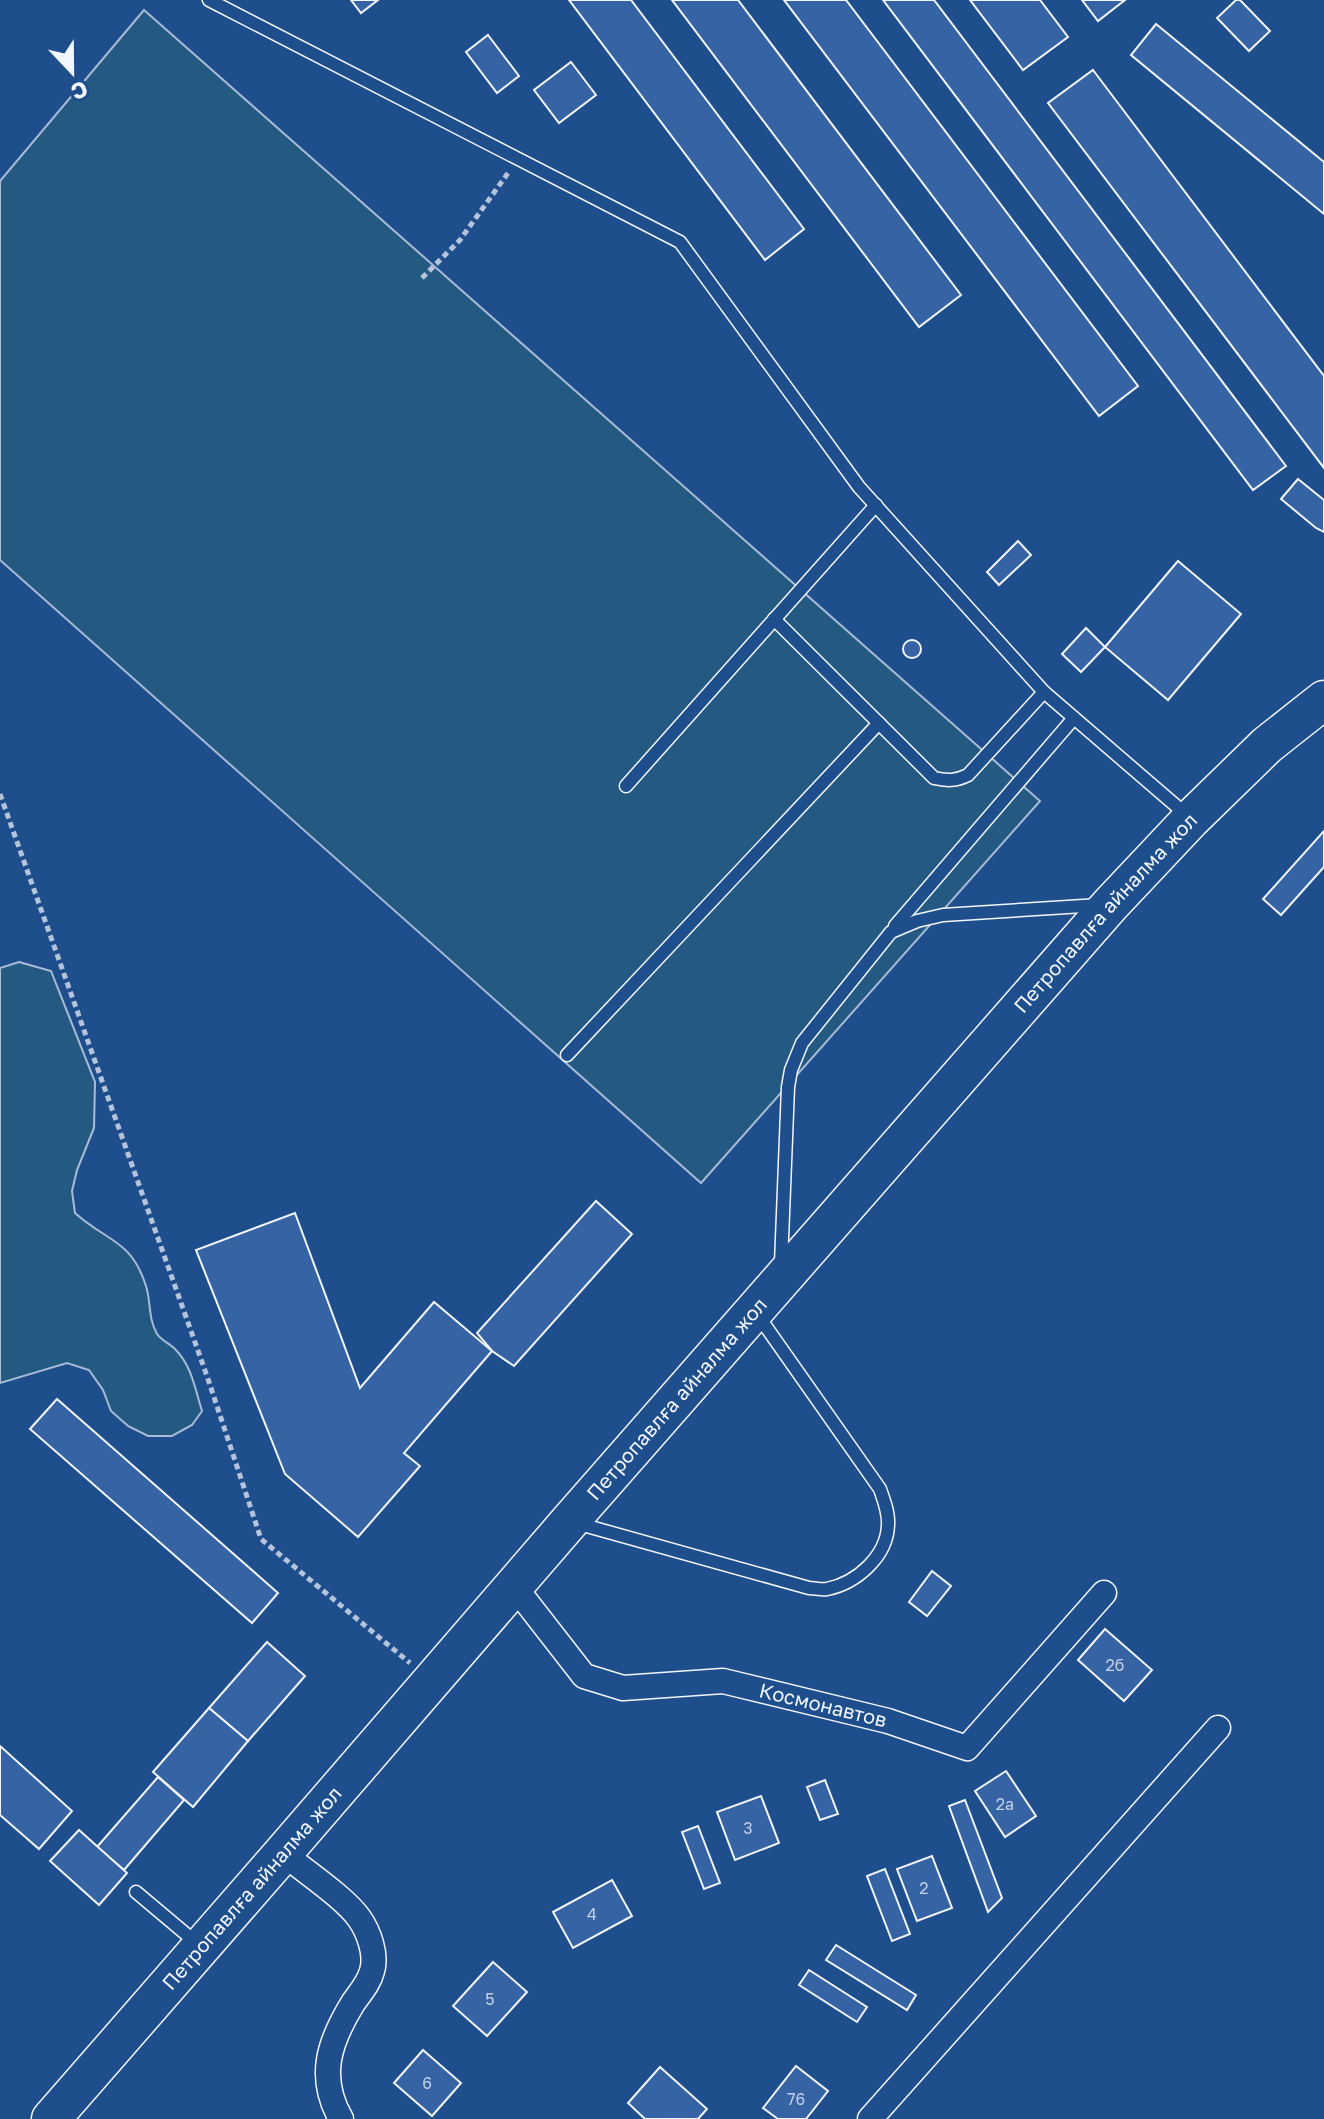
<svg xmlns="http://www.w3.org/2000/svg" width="1324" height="2119" viewBox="0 0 1324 2119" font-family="'Golos Text',sans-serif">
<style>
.green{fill:#245a82;stroke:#a8bbd7;stroke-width:2}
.building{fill:#3563a3;stroke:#f2f6ff;stroke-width:2}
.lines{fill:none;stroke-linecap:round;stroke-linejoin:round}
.service-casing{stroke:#f2f6ff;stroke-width:15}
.minor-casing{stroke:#f2f6ff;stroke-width:27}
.trunk-casing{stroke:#f2f6ff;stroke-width:41}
.path{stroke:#b3c4dc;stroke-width:5;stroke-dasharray:6 4;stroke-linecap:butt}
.service{stroke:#1f4e8c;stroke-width:12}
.minor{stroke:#1f4e8c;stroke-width:24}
.trunk{stroke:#1f4e8c;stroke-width:38}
.labels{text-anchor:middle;stroke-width:6;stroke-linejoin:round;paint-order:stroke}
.number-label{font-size:16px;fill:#c3d1e8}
.street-label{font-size:20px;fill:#f2f6ff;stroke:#1f4e8c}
</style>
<rect width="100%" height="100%" fill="#1f4e8c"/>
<!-- green -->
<g class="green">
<path d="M 144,10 L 1040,801 L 701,1183 L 0,560 L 0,181 Z"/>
<path d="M 19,962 L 51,971 L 95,1082 L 94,1128 L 77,1170 L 72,1191 L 75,1213 C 107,1242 131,1239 146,1286 C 151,1302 148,1318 157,1334 C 161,1340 170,1344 175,1349 C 192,1366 195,1389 202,1411 L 192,1425 L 172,1436 L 148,1436 L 128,1426 L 111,1411 L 103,1390 L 89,1370 L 67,1363 L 0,1383 L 0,968 Z"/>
</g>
<!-- building -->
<g class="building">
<path d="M 351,0 L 378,0 L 361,13 Z"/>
<path d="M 569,0 L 631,0 L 804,229 L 765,260 Z"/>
<path d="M 672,0 L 738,0 L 961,295 L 919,327 Z"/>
<path d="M 784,0 L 846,0 L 1138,386 L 1099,416 Z"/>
<path d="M 883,0 L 934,0 L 1286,466 L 1253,490 Z"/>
<path d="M 970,0 L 1040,0 L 1068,37 L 1023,70 Z"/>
<path d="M 1082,0 L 1125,0 L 1098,21 Z"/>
<path d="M 1236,0 L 1240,0 L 1270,31 L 1249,51 L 1217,18 Z"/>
<path d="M 1156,24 L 1324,162 L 1324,214 L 1131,55 Z"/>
<path d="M 488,35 L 519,76 L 497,93 L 466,52 Z"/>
<path d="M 571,62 L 596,95 L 559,123 L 534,90 Z"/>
<path d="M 1093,70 L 1324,376 L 1324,468 L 1048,103 Z"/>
<path d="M 1298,479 L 1324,500 L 1324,532 L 1316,528 L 1281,499 Z"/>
<path d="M 1018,541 L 1031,555 L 999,585 L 987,572 Z"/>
<path d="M 1178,561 L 1241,614 L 1168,700 L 1105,647 Z"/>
<path d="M 1086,628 L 1105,647 L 1081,672 L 1062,654 Z"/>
<circle cx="912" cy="649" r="9"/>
<path d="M 1324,831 L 1324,867 L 1281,915 L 1263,899 Z"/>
<path d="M 596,1201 L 632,1234 L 514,1366 L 492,1351 L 477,1333 Z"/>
<path d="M 295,1213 L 360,1388 L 434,1302 L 492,1351 L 404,1453 L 420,1466 L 358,1537 L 285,1474 L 196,1250 Z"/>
<path d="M 57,1399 L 278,1593 L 252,1623 L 30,1429 Z"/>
<path d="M 932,1571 L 951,1586 L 927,1616 L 909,1602 Z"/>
<path d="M 1105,1629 L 1152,1670 L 1124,1701 L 1078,1660 Z"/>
<path d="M 267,1642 L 305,1676 L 248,1741 L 209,1708 Z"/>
<path d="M 209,1708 L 248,1741 L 193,1807 L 153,1772 Z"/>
<path d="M 0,1746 L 72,1811 L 39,1849 L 0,1815 Z"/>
<path d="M 1006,1771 L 1036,1816 L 1005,1837 L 975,1791 Z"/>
<path d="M 158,1777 L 184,1800 L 124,1870 L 97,1847 Z"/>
<path d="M 825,1780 L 838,1814 L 820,1820 L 807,1787 Z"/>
<path d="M 761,1796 L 779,1843 L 735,1860 L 717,1812 Z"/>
<path d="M 965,1800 L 1002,1898 L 988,1912 L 949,1806 Z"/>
<path d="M 698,1826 L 720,1883 L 704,1889 L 682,1832 Z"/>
<path d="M 79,1830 L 127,1873 L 99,1905 L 50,1861 Z"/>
<path d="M 932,1856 L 952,1908 L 917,1921 L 897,1869 Z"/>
<path d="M 885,1869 L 910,1934 L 892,1941 L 867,1876 Z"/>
<path d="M 612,1880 L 632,1916 L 573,1948 L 553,1912 Z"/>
<path d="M 836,1945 L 916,1995 L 907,2010 L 826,1960 Z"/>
<path d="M 493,1962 L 527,1992 L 487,2036 L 453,2006 Z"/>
<path d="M 809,1970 L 867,2007 L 857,2022 L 799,1985 Z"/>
<path d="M 423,2050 L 461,2083 L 432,2116 L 394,2083 Z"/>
<path d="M 796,2066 L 828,2091 L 806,2119 L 778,2119 L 763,2108 Z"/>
<path d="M 660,2067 L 707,2109 L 698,2119 L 645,2119 L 628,2103 Z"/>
</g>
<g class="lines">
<!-- service casing -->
<g class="service-casing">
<g id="service">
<path d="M 209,0 L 680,242 L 859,487 L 1044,692 L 1189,817"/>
<path d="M 774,619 L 934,778 C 947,781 956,781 968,775 L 1044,692"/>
<path d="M 626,786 L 876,505"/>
<path d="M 895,926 L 1074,718"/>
<path d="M 567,1055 L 879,723"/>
<path d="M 781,1264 L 788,1087 L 791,1070 L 802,1043 L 891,932 L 917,921 L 943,915 L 1099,905"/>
<path d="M 576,1523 L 809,1588 C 815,1588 821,1590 827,1589 C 857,1583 887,1556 888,1525 C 889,1513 884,1501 880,1489 L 757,1314"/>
<path d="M 136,1892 L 199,1945"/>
</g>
</g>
<!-- minor casing -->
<g class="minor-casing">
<g id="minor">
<path id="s1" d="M 514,1586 L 584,1676 L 623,1688 L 723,1681 L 888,1721 L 967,1748 L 1104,1593"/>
<path d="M 283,1853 C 304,1871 344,1897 359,1918 C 369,1932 377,1955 372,1971 C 369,1983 360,1993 353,2003 C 329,2042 317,2077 341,2119"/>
<path d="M 870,2119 L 1218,1728"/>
</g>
</g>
<!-- trunk casing -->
<g class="trunk-casing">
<g id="trunk">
<path id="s2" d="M 51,2119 L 283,1853 L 569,1522 L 1110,905 L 1191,819 L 1267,745 L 1324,700"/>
</g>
</g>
<!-- path -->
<g class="path">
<path d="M 422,278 L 460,240 L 508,173"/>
<path d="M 0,794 L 207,1376 L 261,1539 L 410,1663"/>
</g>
<!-- service -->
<use href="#service" class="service"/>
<!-- minor -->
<use href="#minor" class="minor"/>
<!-- trunk -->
<use href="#trunk" class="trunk"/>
</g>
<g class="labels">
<!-- number labels -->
<g class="number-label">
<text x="1115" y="1671">2б</text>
<text x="1005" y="1810">2а</text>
<text x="748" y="1834">3</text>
<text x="924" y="1894">2</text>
<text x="592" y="1920">4</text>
<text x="490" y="2005">5</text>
<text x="427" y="2089">6</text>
<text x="796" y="2105">76</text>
</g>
<!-- street labels -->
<g class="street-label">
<text dy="7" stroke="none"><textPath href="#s2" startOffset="1602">Петропавлға айналма жол</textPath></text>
<text dy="7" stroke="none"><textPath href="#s2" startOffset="954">Петропавлға айналма жол</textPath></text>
<text dy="7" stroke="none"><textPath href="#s1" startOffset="358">Космонавтов</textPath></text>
<text dy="7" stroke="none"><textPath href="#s2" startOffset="306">Петропавлға айналма жол</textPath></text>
</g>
</g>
<!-- north arrow -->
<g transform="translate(72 72) rotate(158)" stroke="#1f4e8c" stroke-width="6" paint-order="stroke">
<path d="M0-6L14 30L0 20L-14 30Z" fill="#f2f6ff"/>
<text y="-12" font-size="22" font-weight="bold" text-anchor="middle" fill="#f2f6ff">С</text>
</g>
</svg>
